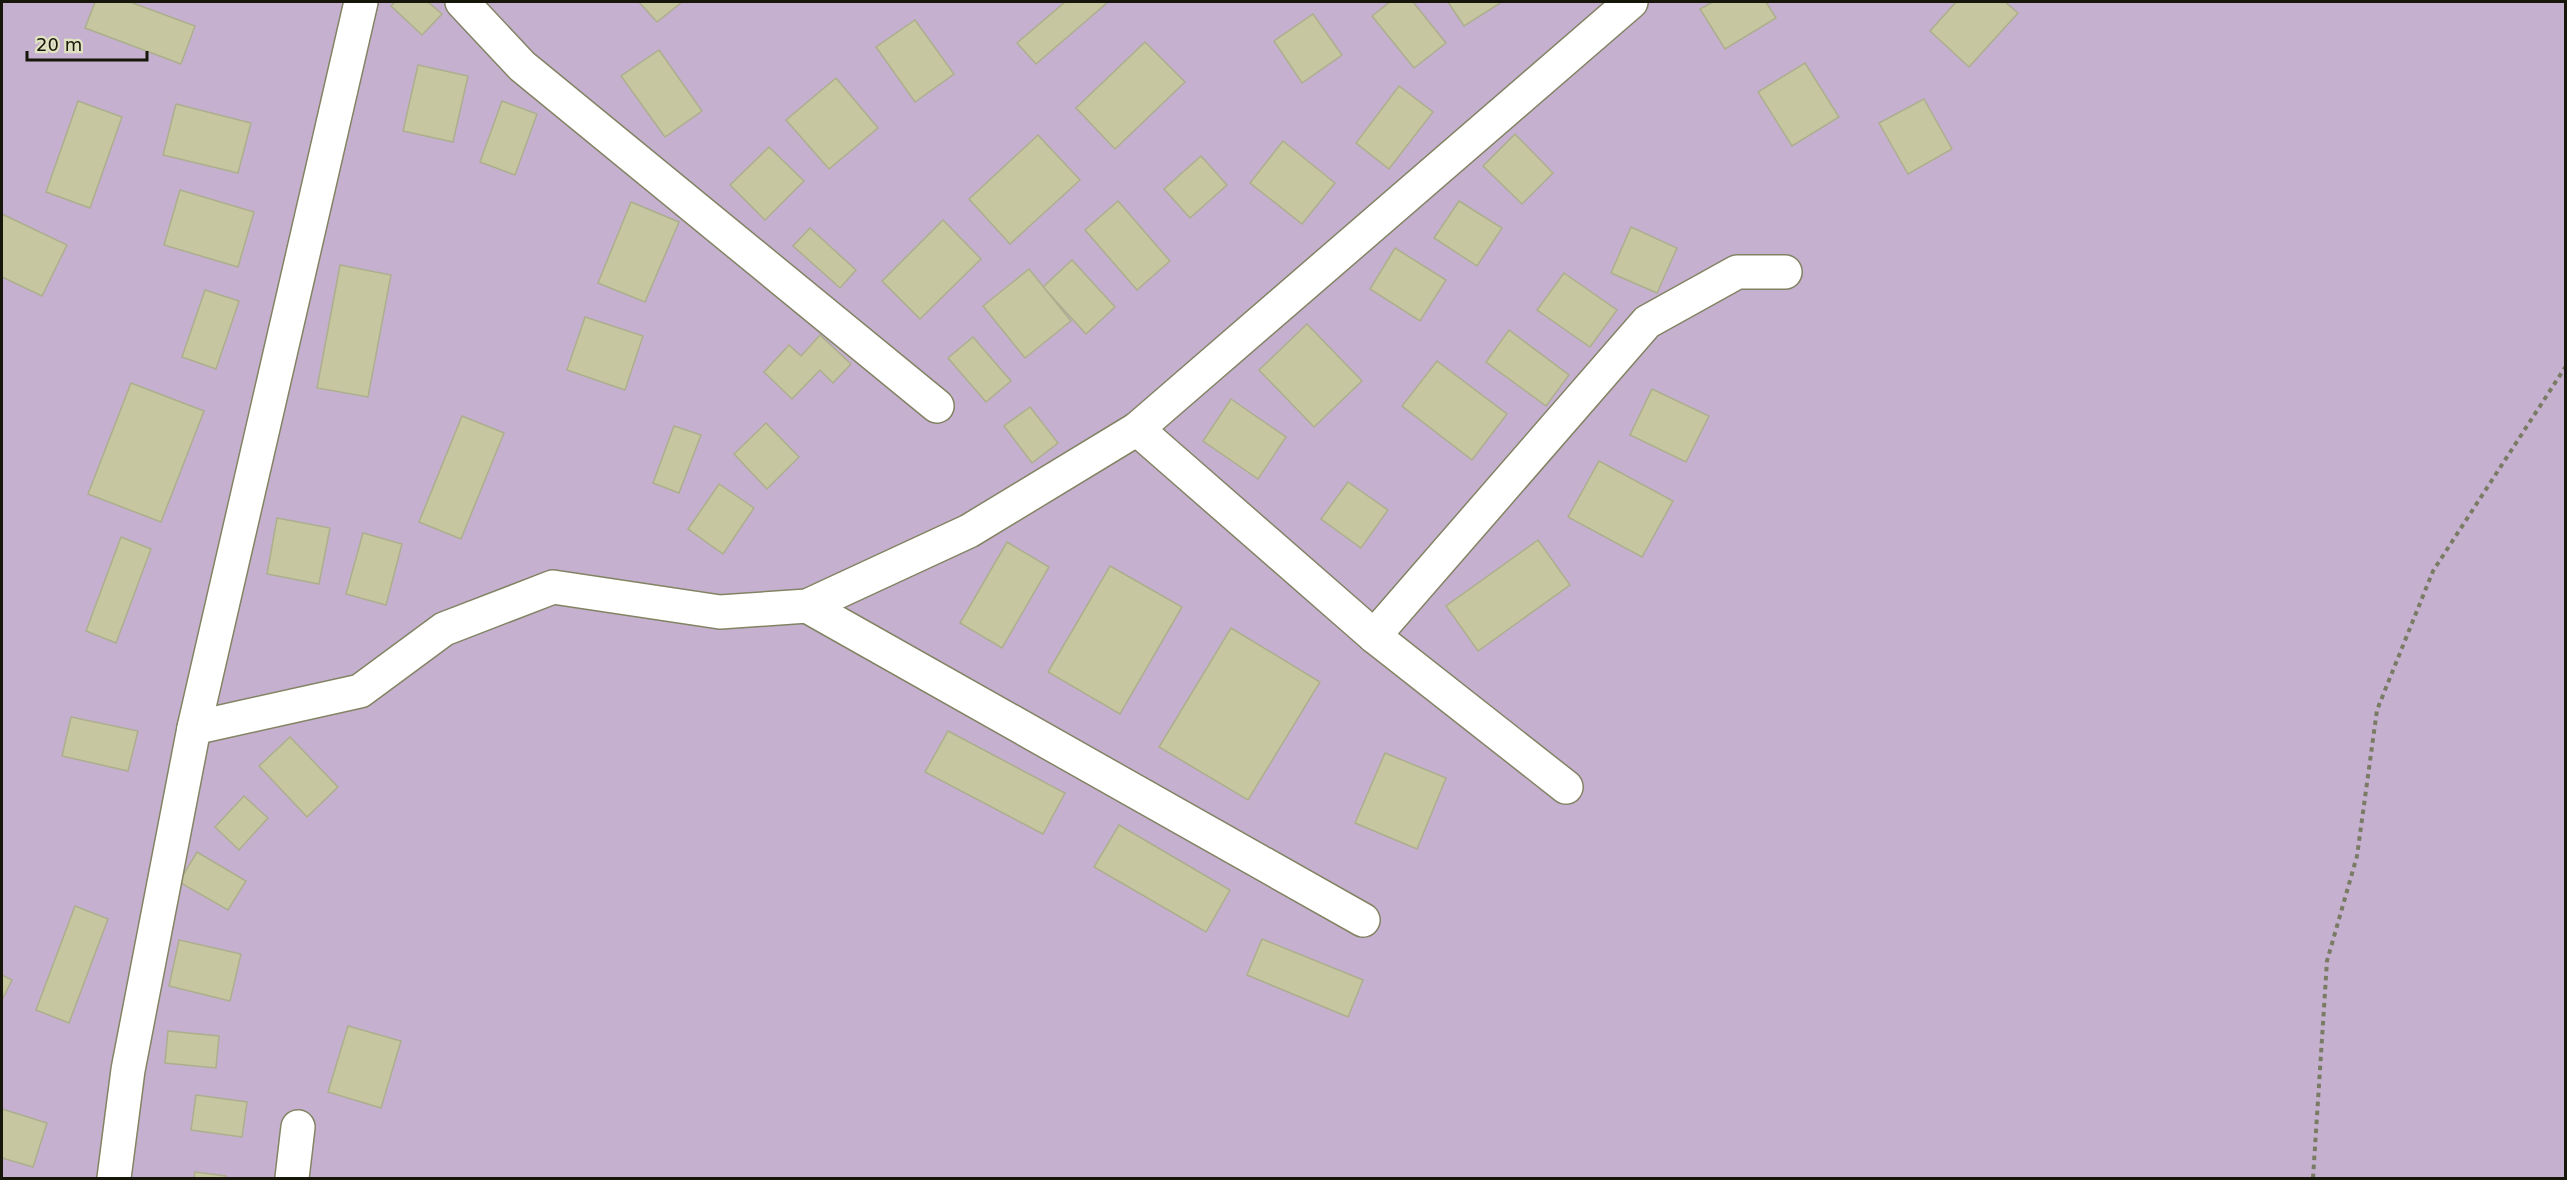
<svg xmlns="http://www.w3.org/2000/svg" width="2567" height="1180" viewBox="0 0 2567 1180" font-family="'DejaVu Sans',sans-serif">
<style>
.green{fill:#c5b1cf}
.building{fill:#c6c7a1;stroke:#adae8e;stroke-width:1.5}
.lines{fill:none;stroke-linecap:round;stroke-linejoin:round}
.street-casing{stroke:#838364;stroke-width:36}
.secondary-casing{stroke:#838364;stroke-width:36}
.path{stroke:#7a7b64;stroke-width:4;stroke-dasharray:4.5 4.5;stroke-linecap:butt}
.street{stroke:#fff;stroke-width:33}
.secondary{stroke:#fff;stroke-width:33}
</style>
<rect width="100%" height="100%" fill="#e0e2c0"/>
<!-- green -->
<rect class="green" x="2" y="2" width="2563" height="1176"/>
<!-- building -->
<g class="building">
<path d="M 95,2 L 130,2 L 195,26 L 181,64 L 85,28 Z"/>
<path d="M 395,2 L 428,2 L 442,14 L 422,35 L 391,6 Z"/>
<path d="M 639,2 L 682,2 L 657,22 Z"/>
<path d="M 1065,2 L 1108,2 L 1036,64 L 1017,43 Z"/>
<path d="M 1390,2 L 1413,2 L 1446,43 L 1414,68 L 1372,16 Z"/>
<path d="M 1448,2 L 1502,2 L 1464,26 Z"/>
<path d="M 1713,2 L 1766,2 L 1776,18 L 1725,49 L 1700,9 Z"/>
<path d="M 1956,2 L 2005,2 L 2018,13 L 1969,67 L 1930,31 Z"/>
<path d="M 1313,14 L 1342,55 L 1302,83 L 1274,41 Z"/>
<path d="M 915,20 L 954,74 L 915,102 L 876,47 Z"/>
<path d="M 1145,42 L 1185,82 L 1115,149 L 1076,108 Z"/>
<path d="M 659,50 L 702,111 L 665,137 L 621,76 Z"/>
<path d="M 1805,63 L 1839,117 L 1792,146 L 1758,92 Z"/>
<path d="M 418,65 L 468,76 L 453,142 L 403,131 Z"/>
<path d="M 836,78 L 878,128 L 829,169 L 786,120 Z"/>
<path d="M 1399,86 L 1433,112 L 1389,169 L 1356,143 Z"/>
<path d="M 1924,99 L 1952,149 L 1908,174 L 1879,123 Z"/>
<path d="M 78,101 L 122,117 L 90,208 L 46,192 Z"/>
<path d="M 502,101 L 537,114 L 515,175 L 480,162 Z"/>
<path d="M 176,104 L 251,123 L 238,173 L 163,155 Z"/>
<path d="M 1515,134 L 1553,173 L 1522,204 L 1483,166 Z"/>
<path d="M 1038,135 L 1080,180 L 1010,244 L 969,199 Z"/>
<path d="M 1283,141 L 1335,183 L 1302,224 L 1250,183 Z"/>
<path d="M 769,147 L 804,181 L 765,220 L 730,185 Z"/>
<path d="M 1201,156 L 1227,185 L 1190,218 L 1164,189 Z"/>
<path d="M 180,190 L 254,212 L 238,267 L 164,245 Z"/>
<path d="M 1118,201 L 1170,261 L 1137,290 L 1085,230 Z"/>
<path d="M 1459,201 L 1502,228 L 1477,266 L 1434,238 Z"/>
<path d="M 631,202 L 679,222 L 645,302 L 598,283 Z"/>
<path d="M 2,214 L 67,245 L 42,296 L 2,277 Z"/>
<path d="M 943,220 L 981,259 L 920,319 L 882,281 Z"/>
<path d="M 1631,227 L 1677,248 L 1657,293 L 1611,273 Z"/>
<path d="M 810,228 L 856,270 L 840,288 L 793,246 Z"/>
<path d="M 1395,248 L 1446,280 L 1420,321 L 1370,289 Z"/>
<path d="M 1072,260 L 1115,307 L 1086,334 L 1043,287 Z"/>
<path d="M 340,265 L 391,275 L 368,397 L 317,388 Z"/>
<path d="M 1029,269 L 1071,321 L 1025,358 L 983,306 Z"/>
<path d="M 1564,273 L 1617,310 L 1590,347 L 1537,310 Z"/>
<path d="M 205,290 L 239,301 L 216,369 L 182,357 Z"/>
<path d="M 585,317 L 643,336 L 625,390 L 567,370 Z"/>
<path d="M 1307,324 L 1362,381 L 1314,427 L 1259,370 Z"/>
<path d="M 1509,330 L 1569,375 L 1546,406 L 1486,362 Z"/>
<path d="M 820,335 L 851,364 L 833,383 L 820,370 L 792,399 L 764,372 L 789,345 L 801,356 Z"/>
<path d="M 973,337 L 1011,381 L 986,402 L 948,358 Z"/>
<path d="M 1437,361 L 1507,414 L 1472,460 L 1402,406 Z"/>
<path d="M 131,383 L 204,411 L 161,522 L 88,494 Z"/>
<path d="M 1652,389 L 1709,416 L 1686,462 L 1630,435 Z"/>
<path d="M 1231,399 L 1286,437 L 1258,479 L 1203,441 Z"/>
<path d="M 1030,407 L 1058,443 L 1032,463 L 1004,426 Z"/>
<path d="M 462,416 L 504,433 L 461,539 L 419,522 Z"/>
<path d="M 766,423 L 799,457 L 767,489 L 734,454 Z"/>
<path d="M 674,426 L 701,435 L 679,493 L 653,483 Z"/>
<path d="M 1599,461 L 1673,501 L 1642,557 L 1568,517 Z"/>
<path d="M 1348,482 L 1388,510 L 1361,548 L 1321,519 Z"/>
<path d="M 719,484 L 754,508 L 723,554 L 688,529 Z"/>
<path d="M 277,518 L 330,528 L 319,584 L 267,574 Z"/>
<path d="M 363,533 L 402,544 L 386,605 L 346,594 Z"/>
<path d="M 121,537 L 151,549 L 116,643 L 86,631 Z"/>
<path d="M 1538,540 L 1570,585 L 1478,651 L 1446,606 Z"/>
<path d="M 1007,542 L 1049,567 L 1002,648 L 960,623 Z"/>
<path d="M 1110,566 L 1182,607 L 1120,714 L 1048,672 Z"/>
<path d="M 1231,628 L 1320,682 L 1248,800 L 1159,747 Z"/>
<path d="M 71,717 L 138,731 L 128,771 L 62,756 Z"/>
<path d="M 948,731 L 1065,793 L 1043,834 L 925,772 Z"/>
<path d="M 290,737 L 338,787 L 307,817 L 259,766 Z"/>
<path d="M 1385,753 L 1446,778 L 1417,849 L 1355,823 Z"/>
<path d="M 244,796 L 268,818 L 239,850 L 215,827 Z"/>
<path d="M 1119,825 L 1230,890 L 1206,932 L 1094,867 Z"/>
<path d="M 197,852 L 246,881 L 228,910 L 179,882 Z"/>
<path d="M 75,906 L 108,919 L 69,1023 L 36,1010 Z"/>
<path d="M 1262,939 L 1363,980 L 1348,1017 L 1247,975 Z"/>
<path d="M 179,940 L 241,954 L 230,1001 L 169,986 Z"/>
<path d="M 2,975 L 12,980 L 2,1000 Z"/>
<path d="M 348,1026 L 401,1041 L 381,1108 L 328,1092 Z"/>
<path d="M 168,1031 L 219,1036 L 216,1068 L 165,1063 Z"/>
<path d="M 196,1095 L 247,1102 L 242,1137 L 191,1130 Z"/>
<path d="M 2,1109 L 47,1123 L 33,1167 L 2,1158 Z"/>
<path d="M 195,1172 L 226,1176 L 226,1178 L 194,1178 Z"/>
</g>
<g class="lines">
<!-- street casing -->
<g class="street-casing">
<g id="street">
<path d="M 462,2 L 522,66 L 937,406"/>
<path d="M 1137,429 L 1374,636 L 1566,787"/>
<path d="M 807,606 L 1363,920"/>
<path d="M 1374,636 L 1647,322 L 1737,272 L 1785,272"/>
<path d="M 194,728 L 360,691 L 444,629 L 553,587 L 720,612 L 807,606 L 969,531 L 1137,429 L 1631,2"/>
<path d="M 292,1178 L 298,1127"/>
</g>
</g>
<!-- secondary casing -->
<g class="secondary-casing">
<path id="secondary" d="M 114,1178 L 128,1070 L 194,728 L 361,2"/>
</g>
<!-- path -->
<path class="path" d="M 2313,1178 L 2327,961 L 2357,856 L 2377,710 L 2433,571 L 2566,366"/>
<!-- street -->
<use href="#street" class="street"/>
<!-- secondary -->
<use href="#secondary" class="secondary"/>
</g>
<!-- border -->
<rect width="2567" height="1180" fill="none" stroke="#16160a" stroke-width="6"/>
<!-- scale -->
<path d="M27 51v9h120v-9" fill="none" stroke="#16160a" stroke-width="3"/>
<text x="36" y="51" font-size="18" fill="#16160a" stroke="#e0e2c0" stroke-width="4.5" paint-order="stroke">20 m</text>
</svg>
